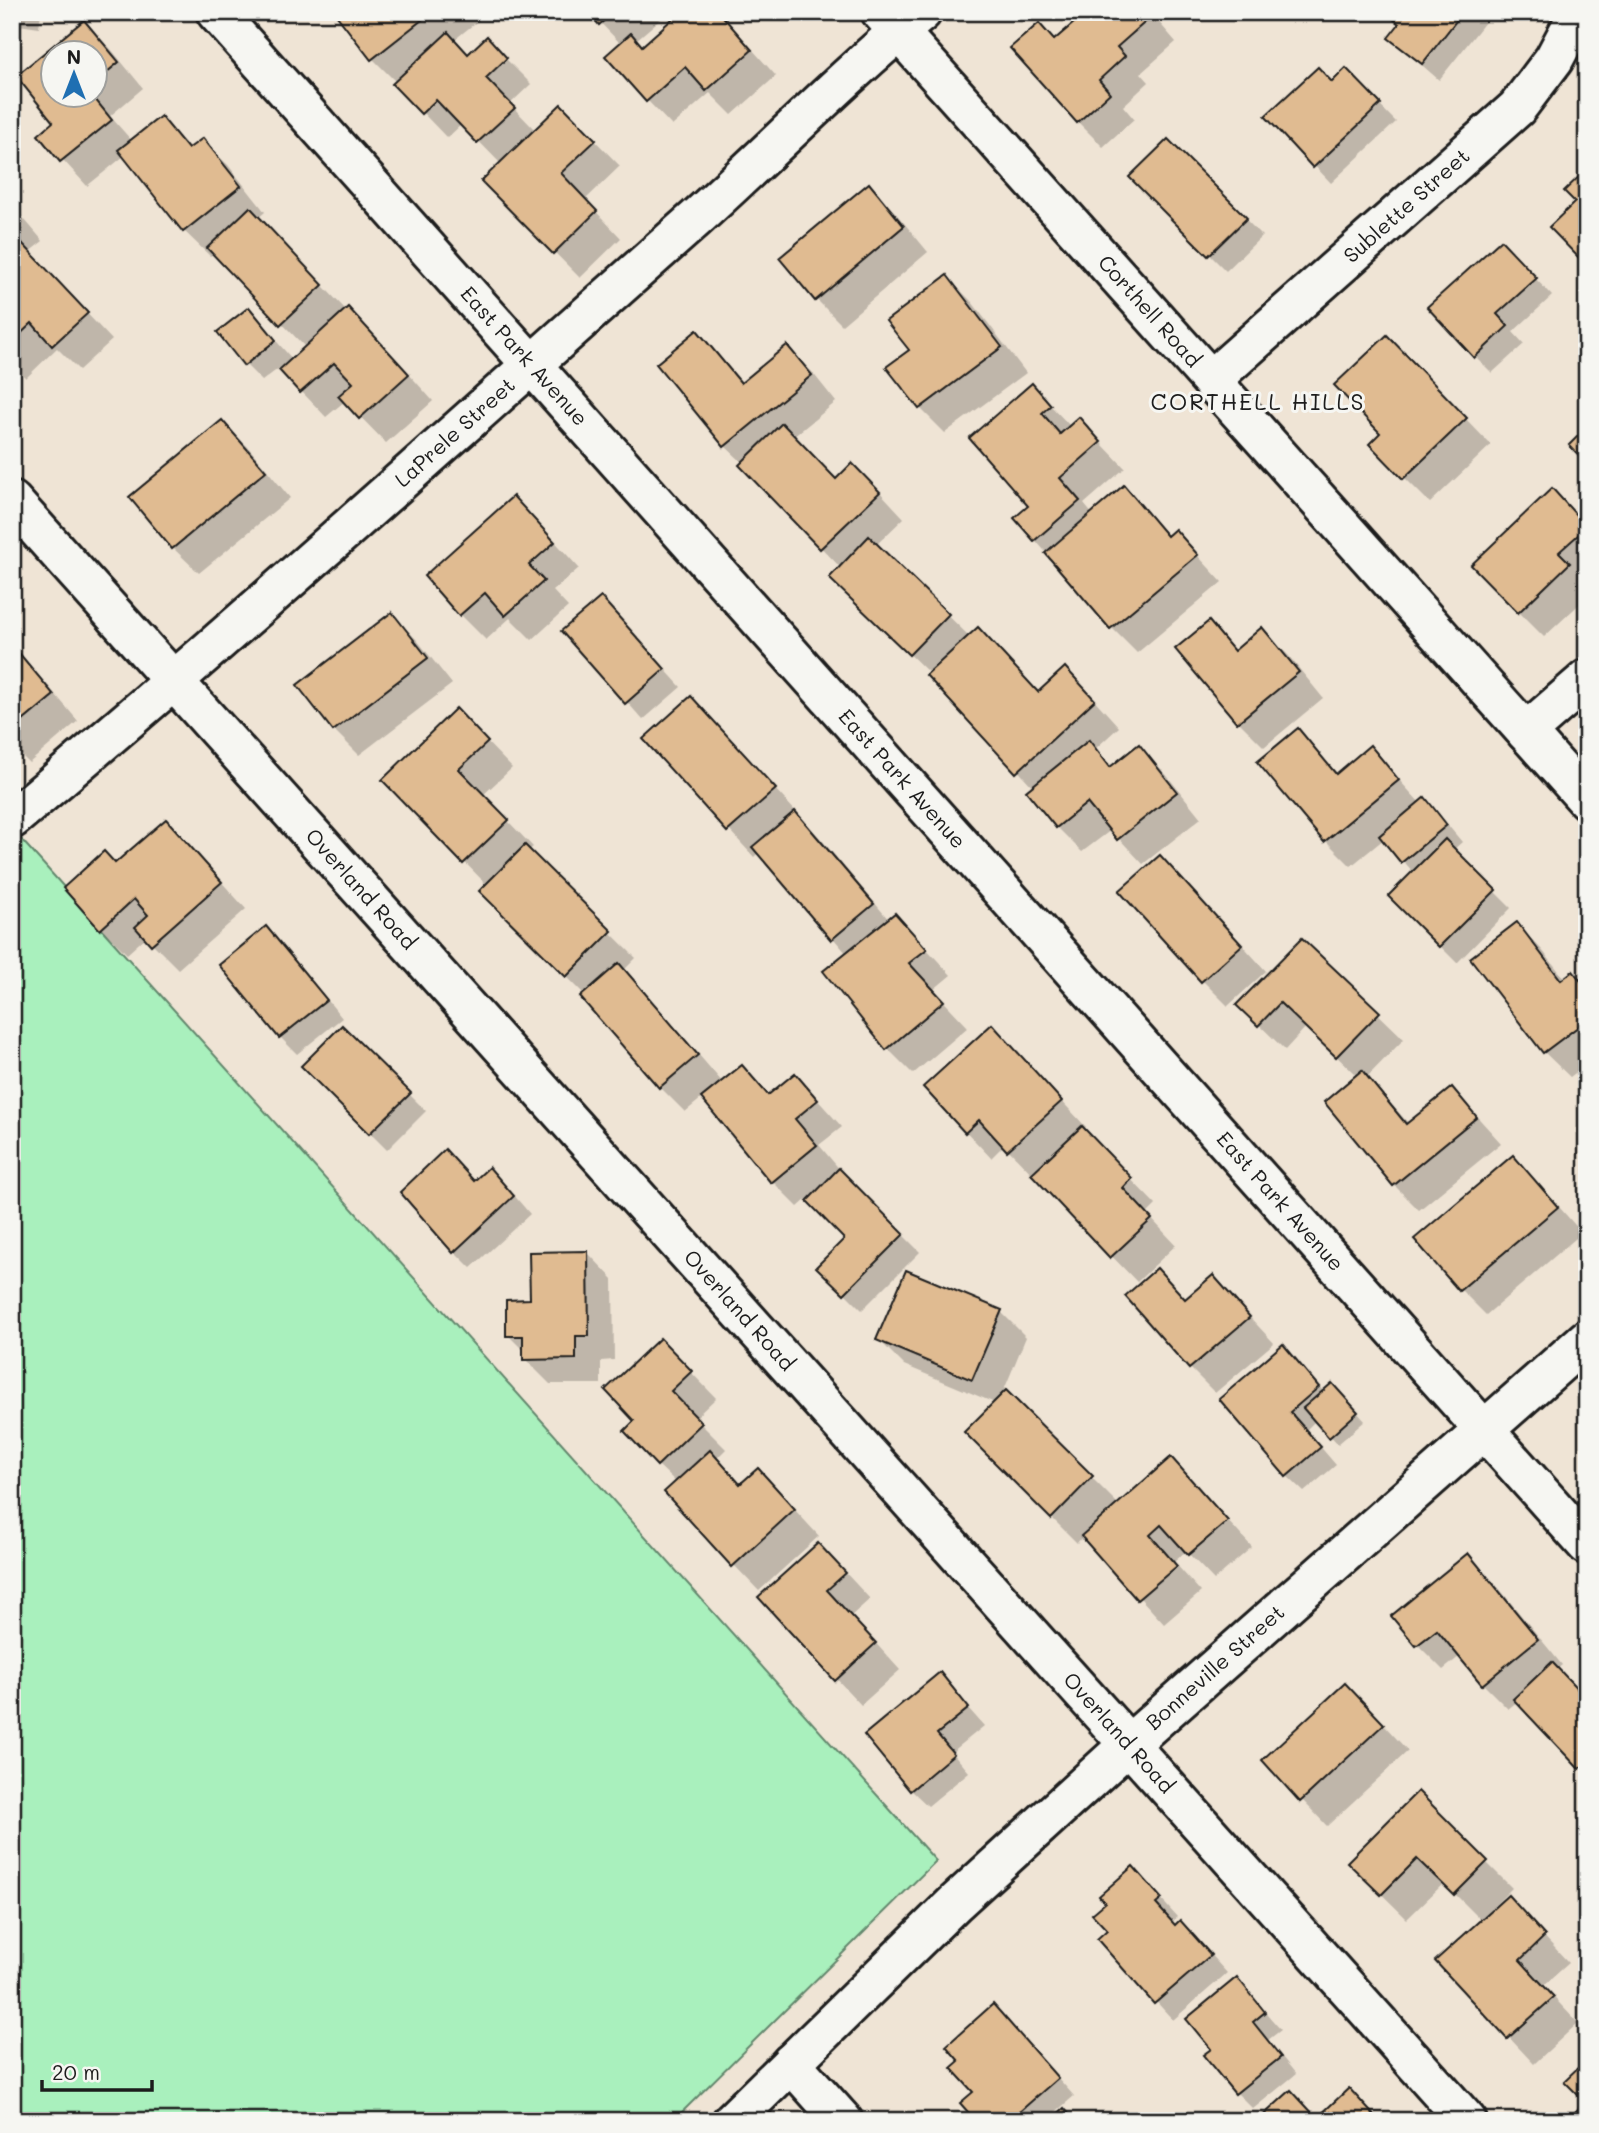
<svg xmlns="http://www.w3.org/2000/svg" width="1599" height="2133" viewBox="0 0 1599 2133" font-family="Mali,sans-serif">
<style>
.green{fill:#a9f0bd;stroke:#62866c;stroke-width:2}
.shadow{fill:#0003;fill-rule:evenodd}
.building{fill:#e0bb91;stroke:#1c1c1c;stroke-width:2}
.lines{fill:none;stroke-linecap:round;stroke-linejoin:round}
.minor-casing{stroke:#1c1c1c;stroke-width:44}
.minor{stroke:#f6f6f2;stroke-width:38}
.labels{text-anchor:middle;stroke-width:6;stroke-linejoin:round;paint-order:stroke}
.street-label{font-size:21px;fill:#1c1c1c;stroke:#f6f6f2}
.neighbourhood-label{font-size:23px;letter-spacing:2px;fill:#1c1c1c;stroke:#f6f6f2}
</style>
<rect width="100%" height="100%" fill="#efe4d5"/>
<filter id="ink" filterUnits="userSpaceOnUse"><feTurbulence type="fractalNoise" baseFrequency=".0143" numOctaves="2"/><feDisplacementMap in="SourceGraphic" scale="14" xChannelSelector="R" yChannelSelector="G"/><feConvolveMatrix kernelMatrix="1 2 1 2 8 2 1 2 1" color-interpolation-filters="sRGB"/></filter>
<g filter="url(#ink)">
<!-- green -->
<path class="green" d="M 12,829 L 936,1861 L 673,2121 L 12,2121 Z"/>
<!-- shadow -->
<g class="shadow">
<path d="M 12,12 L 41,12 L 39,28 L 12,24 Z"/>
<path d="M 336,12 L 489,12 L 454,40 L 469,56 L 486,39 L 531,84 L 510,104 L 536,131 L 561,106 L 620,166 L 585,200 L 621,238 L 580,278 L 484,181 L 501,164 L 462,124 L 447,138 L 395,84 L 397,83 L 373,59 Z"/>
<path d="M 590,12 L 669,12 L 636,40 L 643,47 L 719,12 L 776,76 L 732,115 L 710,93 L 672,126 L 647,100 L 621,44 Z"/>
<path d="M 1083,12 L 1150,12 L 1176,42 L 1141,73 L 1149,82 L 1123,106 L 1134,119 L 1103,147 L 1078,122 L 1055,42 L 1086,15 Z"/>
<path d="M 1211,12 L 1228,12 L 1221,21 Z"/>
<path d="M 1386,12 L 1493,12 L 1439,80 L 1391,38 L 1400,26 Z"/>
<path d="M 84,23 L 110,48 L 143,88 L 110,116 L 132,141 L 161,118 L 191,149 L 202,140 L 228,165 L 265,212 L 258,218 L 347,311 L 348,310 L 374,335 L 433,401 L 386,443 L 345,401 L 326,417 L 279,368 L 262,381 L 245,364 L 249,310 L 293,360 L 306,348 L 214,253 L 210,256 L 184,231 L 124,156 L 87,186 L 40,135 L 56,122 L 18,77 ZM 52,52 L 94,52 L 94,94 L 52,94 Z"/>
<path d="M 1346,71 L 1396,122 L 1331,183 L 1267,116 L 1332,84 Z"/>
<path d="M 1168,141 L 1262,236 L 1226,271 L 1132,177 Z"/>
<path d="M 869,186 L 894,211 L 928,252 L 842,325 L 816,299 Z"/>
<path d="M 12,205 L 43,241 L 29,252 L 112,340 L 79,370 L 57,348 L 26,378 L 12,365 Z"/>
<path d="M 1517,259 L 1552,296 L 1513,332 L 1524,344 L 1492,373 L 1475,356 Z"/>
<path d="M 947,277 L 972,302 L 1026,373 L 945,433 L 920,408 L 911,350 Z"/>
<path d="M 697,332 L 743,383 L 787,347 L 812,372 L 836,402 L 793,437 L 836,481 L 878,490 L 904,518 L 876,545 L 970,637 L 1039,693 L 1090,695 L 1119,727 L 1095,749 L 1113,767 L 1139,746 L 1164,772 L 1201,818 L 1143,864 L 1111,830 L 1082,852 L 1057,827 L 1033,787 L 930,674 L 857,603 L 841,568 L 741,465 L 743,463 L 725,446 L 658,364 Z"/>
<path d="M 1412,363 L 1491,445 L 1430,503 L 1371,444 L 1383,433 Z"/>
<path d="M 1032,386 L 1071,427 L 1079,420 L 1125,468 L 1084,504 L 1093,515 L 1124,488 L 1169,536 L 1175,531 L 1222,582 L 1137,653 L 1112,628 L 1016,518 L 1030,506 Z"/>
<path d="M 222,422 L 248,447 L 290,498 L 199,573 L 173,548 L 131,497 Z"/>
<path d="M 1552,490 L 1587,526 L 1587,576 L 1583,579 L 1587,582 L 1587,597 L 1544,637 L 1519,612 Z"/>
<path d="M 539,524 L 579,568 L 553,591 L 568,607 L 532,640 L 510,618 L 486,640 L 460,614 Z"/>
<path d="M 601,599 L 681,687 L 643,720 L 564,631 Z"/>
<path d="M 392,614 L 417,640 L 452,684 L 359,755 L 334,730 Z"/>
<path d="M 1209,624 L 1236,652 L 1262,630 L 1288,655 L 1323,698 L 1264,747 L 1238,721 Z"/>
<path d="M 19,655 L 44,681 L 78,721 L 29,763 L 12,746 L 12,661 Z"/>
<path d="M 691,698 L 821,839 L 889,920 L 895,915 L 951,975 L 933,990 L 968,1027 L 913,1074 L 888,1049 L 826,972 L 847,954 L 759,852 L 754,857 L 645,739 Z"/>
<path d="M 1298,730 L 1338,774 L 1370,748 L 1420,803 L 1424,800 L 1441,817 L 1462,842 L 1453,850 L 1511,908 L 1457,963 L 1390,896 L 1414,873 L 1384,839 L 1351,866 L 1326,841 Z"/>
<path d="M 481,736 L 512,768 L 483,795 L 533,847 L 528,851 L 636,958 L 624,970 L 644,991 L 723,1083 L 742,1067 L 770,1095 L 795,1075 L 842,1127 L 819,1145 L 841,1171 L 840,1172 L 920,1252 L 862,1310 L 819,1267 L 847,1239 L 807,1199 L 798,1207 L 772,1181 L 702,1098 L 685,1112 L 660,1087 L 585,995 L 482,891 L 487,885 L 384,780 Z"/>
<path d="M 166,821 L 246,909 L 178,969 L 146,937 L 127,954 L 101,928 L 116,865 Z"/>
<path d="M 1185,882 L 1266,971 L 1228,1006 L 1203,981 Z"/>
<path d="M 1517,924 L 1542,950 L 1565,979 L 1573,973 L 1587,987 L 1587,1064 L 1570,1077 L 1544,1052 Z"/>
<path d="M 266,928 L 283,945 L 342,1018 L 297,1054 L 280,1037 L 221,965 Z"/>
<path d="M 1302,940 L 1404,1039 L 1367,1077 L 1409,1124 L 1452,1089 L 1501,1143 L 1419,1210 L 1394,1185 L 1357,1076 L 1306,1027 L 1285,1050 L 1239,1005 Z"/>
<path d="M 342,1027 L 426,1111 L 387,1150 L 303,1066 Z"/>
<path d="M 992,1027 L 1086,1127 L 1083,1130 L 1156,1205 L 1147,1214 L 1176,1245 L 1137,1282 L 1004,1145 L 991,1158 L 925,1088 Z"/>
<path d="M 1513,1157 L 1538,1183 L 1582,1233 L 1486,1315 L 1461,1290 Z"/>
<path d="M 475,1183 L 506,1186 L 530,1214 L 471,1268 L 454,1251 Z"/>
<path d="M 588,1253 L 613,1279 L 614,1360 L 601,1361 L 601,1384 L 550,1384 L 525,1359 L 525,1352 L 508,1335 L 531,1301 Z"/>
<path d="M 1157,1270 L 1187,1300 L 1213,1278 L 1274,1343 L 1215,1393 L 1190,1368 L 1127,1296 Z"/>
<path d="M 1001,1312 L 1026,1337 L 1004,1390 L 1119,1505 L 1171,1460 L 1252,1547 L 1214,1580 L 1186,1551 L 1174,1562 L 1201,1592 L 1164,1624 L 1083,1536 L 1077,1543 L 966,1432 L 995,1403 L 904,1365 L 878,1339 Z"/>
<path d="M 1283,1347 L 1324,1392 L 1340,1393 L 1365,1421 L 1338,1444 L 1316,1420 L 1306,1430 L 1336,1465 L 1304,1492 L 1287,1476 Z"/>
<path d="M 685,1366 L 716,1398 L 695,1418 L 726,1449 L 716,1459 L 741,1485 L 758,1470 L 819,1536 L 759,1591 L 734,1565 L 677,1483 L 658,1465 L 637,1421 Z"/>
<path d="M 1467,1555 L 1493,1581 L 1562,1665 L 1557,1669 L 1587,1700 L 1587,1775 L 1518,1701 L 1508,1709 L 1483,1684 L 1460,1656 L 1443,1670 L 1418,1645 L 1394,1616 Z"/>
<path d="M 843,1570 L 870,1599 L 851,1616 L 900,1670 L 861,1705 L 760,1597 Z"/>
<path d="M 939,1675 L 984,1726 L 952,1752 L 969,1772 L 928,1806 L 911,1790 Z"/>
<path d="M 1371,1711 L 1408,1751 L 1327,1826 L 1264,1760 Z"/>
<path d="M 1418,1794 L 1512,1888 L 1489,1911 L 1491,1913 L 1508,1898 L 1569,1963 L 1543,1986 L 1578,2023 L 1534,2064 L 1438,1962 L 1482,1921 L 1444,1883 L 1407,1919 L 1349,1862 Z"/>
<path d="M 1133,1868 L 1177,1917 L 1171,1922 L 1176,1927 L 1197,1940 L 1227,1973 L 1173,2020 L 1099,1939 L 1109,1930 L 1107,1903 Z"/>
<path d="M 1237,1980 L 1281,2030 L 1268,2040 L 1296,2074 L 1253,2109 L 1236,2092 L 1213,2049 Z"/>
<path d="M 1010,2024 L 1074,2096 L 1045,2121 L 978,2121 L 975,2092 Z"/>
</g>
<!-- building -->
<g class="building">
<path d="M 334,12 L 432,12 L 371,60 Z"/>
<path d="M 588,12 L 614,12 L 599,25 Z"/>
<path d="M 680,12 L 719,12 L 752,50 L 706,91 L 685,67 L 646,102 L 605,56 L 631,33 L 642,46 Z"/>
<path d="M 1081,12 L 1149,12 L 1152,16 L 1117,47 L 1125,56 L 1099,80 L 1110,93 L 1077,123 L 1010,48 L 1039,23 L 1054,40 L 1083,15 Z"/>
<path d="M 1385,12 L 1463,12 L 1422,64 L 1388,38 L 1399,24 Z"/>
<path d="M 84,20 L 119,62 L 94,83 L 94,52 L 52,52 L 52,94 L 91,94 L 112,120 L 60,162 L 38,135 L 53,122 L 16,76 Z"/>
<path d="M 448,32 L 468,54 L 487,36 L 507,58 L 486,78 L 515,108 L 477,143 L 436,100 L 421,114 L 392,84 Z"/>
<path d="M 1318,67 L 1332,82 L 1346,68 L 1381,104 L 1313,168 L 1265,116 Z"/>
<path d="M 561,104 L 596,140 L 561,173 L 597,211 L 553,254 L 481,181 Z"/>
<path d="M 161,116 L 188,149 L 203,138 L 241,186 L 183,232 L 118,150 Z"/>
<path d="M 1168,139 L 1247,218 L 1208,256 L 1129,177 Z"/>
<path d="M 1587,169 L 1587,256 L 1582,261 L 1549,227 L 1575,202 L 1564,191 Z"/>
<path d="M 869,183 L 904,226 L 815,301 L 779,258 Z"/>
<path d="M 250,207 L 323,285 L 280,325 L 207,248 Z"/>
<path d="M 1501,240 L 1537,278 L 1497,314 L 1508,326 L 1474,358 L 1427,307 Z"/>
<path d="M 22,243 L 88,313 L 52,346 L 32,323 L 12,342 L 12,253 Z"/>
<path d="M 947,275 L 1002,347 L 919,409 L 886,367 L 909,350 L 886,321 Z"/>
<path d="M 249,307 L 276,340 L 244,366 L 217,332 Z"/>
<path d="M 348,307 L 409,374 L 359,419 L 338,396 L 353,383 L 334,363 L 300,393 L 279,370 Z"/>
<path d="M 697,330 L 741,383 L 787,345 L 812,375 L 724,447 L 656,364 Z"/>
<path d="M 1387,335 L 1467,418 L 1403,479 L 1369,444 L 1380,433 L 1334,385 Z"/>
<path d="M 1032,383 L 1051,405 L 1042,413 L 1060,434 L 1079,417 L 1101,442 L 1060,478 L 1080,501 L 1034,541 L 1014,518 L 1028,506 L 969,438 Z"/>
<path d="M 222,420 L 266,471 L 172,549 L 129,497 Z"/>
<path d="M 782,423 L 836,479 L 852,463 L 880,492 L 820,549 L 739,465 Z"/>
<path d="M 1587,427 L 1587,464 L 1569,445 Z"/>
<path d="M 1124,485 L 1167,536 L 1175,529 L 1198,555 L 1110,629 L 1045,553 Z"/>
<path d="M 1552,488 L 1587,527 L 1559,552 L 1570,563 L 1518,613 L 1471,565 Z"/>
<path d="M 513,496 L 555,542 L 529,565 L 544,581 L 505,616 L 485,593 L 459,616 L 424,576 Z"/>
<path d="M 869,536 L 949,614 L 909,655 L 829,578 Z"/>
<path d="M 601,597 L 665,669 L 625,704 L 561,631 Z"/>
<path d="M 392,612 L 428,658 L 333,731 L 297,685 Z"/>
<path d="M 1209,621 L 1234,651 L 1262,627 L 1299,672 L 1237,723 L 1175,649 Z"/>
<path d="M 978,627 L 1038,692 L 1065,667 L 1095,700 L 1016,773 L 926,675 Z"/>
<path d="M 19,653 L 54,695 L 12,730 L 12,659 Z"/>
<path d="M 691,696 L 776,789 L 727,832 L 643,739 Z"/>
<path d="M 456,708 L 488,742 L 459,769 L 509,820 L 463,864 L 382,780 Z"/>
<path d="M 1298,728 L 1336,774 L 1370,745 L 1399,780 L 1324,842 L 1257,762 Z"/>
<path d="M 1089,740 L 1110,767 L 1139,744 L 1177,792 L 1117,840 L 1087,803 L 1056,828 L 1026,791 Z"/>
<path d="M 1425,797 L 1447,825 L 1401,863 L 1379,836 Z"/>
<path d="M 795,811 L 874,904 L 831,940 L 752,847 Z"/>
<path d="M 166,819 L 222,882 L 151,945 L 135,927 L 148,915 L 134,899 L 100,930 L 63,888 L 104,851 L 115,863 Z"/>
<path d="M 1445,839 L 1496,890 L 1439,947 L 1388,896 Z"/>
<path d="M 525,845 L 612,931 L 566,977 L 479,891 Z"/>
<path d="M 1160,855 L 1242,945 L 1201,982 L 1119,891 Z"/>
<path d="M 895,913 L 927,949 L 909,963 L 944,1001 L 886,1050 L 823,971 Z"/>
<path d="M 1517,922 L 1561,980 L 1573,971 L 1587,989 L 1587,1020 L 1543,1053 L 1470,958 Z"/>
<path d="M 266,926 L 327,1000 L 279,1038 L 219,965 Z"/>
<path d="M 1302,938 L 1380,1012 L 1336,1057 L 1280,1003 L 1258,1026 L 1236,1005 Z"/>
<path d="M 619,963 L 698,1055 L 659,1088 L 580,997 Z"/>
<path d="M 992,1024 L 1062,1101 L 1007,1151 L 979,1120 L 965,1133 L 923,1087 Z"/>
<path d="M 342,1025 L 411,1093 L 369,1134 L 301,1066 Z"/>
<path d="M 742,1065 L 768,1095 L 795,1073 L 818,1100 L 795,1119 L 817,1145 L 771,1183 L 701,1098 Z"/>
<path d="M 1362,1070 L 1406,1124 L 1452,1087 L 1477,1117 L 1393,1186 L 1324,1102 Z"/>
<path d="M 1082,1126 L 1132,1178 L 1123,1188 L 1152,1219 L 1110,1258 L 1031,1174 Z"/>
<path d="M 445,1149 L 474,1181 L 489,1167 L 514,1196 L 453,1253 L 400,1192 Z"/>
<path d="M 1513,1155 L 1558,1207 L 1459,1291 L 1414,1239 Z"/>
<path d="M 839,1168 L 904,1234 L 844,1294 L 816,1267 L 844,1239 L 807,1201 Z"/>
<path d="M 588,1251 L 589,1336 L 576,1336 L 576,1359 L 523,1360 L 523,1336 L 506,1336 L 506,1300 L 530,1299 L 529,1252 Z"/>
<path d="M 1157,1268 L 1185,1299 L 1213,1275 L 1250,1317 L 1189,1369 L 1125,1296 Z"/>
<path d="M 906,1270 L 1002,1310 L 972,1380 L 876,1340 Z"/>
<path d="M 660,1338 L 692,1371 L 671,1391 L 702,1423 L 657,1466 L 624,1431 L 634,1421 L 605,1390 Z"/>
<path d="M 1283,1344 L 1319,1387 L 1290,1412 L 1321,1447 L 1286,1477 L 1219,1399 Z"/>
<path d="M 1332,1383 L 1358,1412 L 1329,1438 L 1303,1408 Z"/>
<path d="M 1006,1390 L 1093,1476 L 1051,1519 L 964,1432 Z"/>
<path d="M 710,1450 L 740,1484 L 758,1468 L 795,1509 L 732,1567 L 664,1492 Z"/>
<path d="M 1171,1457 L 1228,1521 L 1188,1555 L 1161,1525 L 1150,1535 L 1177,1566 L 1137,1600 L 1081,1536 Z"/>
<path d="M 818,1543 L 846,1573 L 827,1590 L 876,1643 L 835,1681 L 758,1597 Z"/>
<path d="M 1468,1553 L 1538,1639 L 1482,1685 L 1437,1630 L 1416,1646 L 1391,1616 Z"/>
<path d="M 1552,1662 L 1587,1699 L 1587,1762 L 1579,1769 L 1513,1699 Z"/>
<path d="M 940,1672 L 969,1708 L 937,1734 L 954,1754 L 910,1791 L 864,1735 Z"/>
<path d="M 1345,1683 L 1384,1724 L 1300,1802 L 1262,1760 Z"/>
<path d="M 1418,1791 L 1488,1861 L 1454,1895 L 1417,1859 L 1381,1895 L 1347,1862 Z"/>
<path d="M 1133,1866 L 1162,1899 L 1156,1904 L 1175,1925 L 1180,1920 L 1211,1955 L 1154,2004 L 1097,1939 L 1107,1930 L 1092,1914 L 1105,1903 L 1099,1896 Z"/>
<path d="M 1508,1895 L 1545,1936 L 1520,1960 L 1554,1997 L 1507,2039 L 1435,1961 Z"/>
<path d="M 1237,1977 L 1265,2012 L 1253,2022 L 1281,2057 L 1235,2094 L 1203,2055 L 1211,2049 L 1186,2019 Z"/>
<path d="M 993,2004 L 1058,2078 L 1009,2121 L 976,2121 L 960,2103 L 973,2092 L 951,2068 L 959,2061 L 946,2046 Z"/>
<path d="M 1587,2059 L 1587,2121 L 1582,2121 L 1574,2113 L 1585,2102 L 1564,2081 Z"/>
<path d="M 1349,2088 L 1379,2121 L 1257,2121 L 1291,2090 L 1317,2118 Z"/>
<path d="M 1064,2108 L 1075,2121 L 1050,2121 Z"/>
</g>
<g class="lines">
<!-- minor casing -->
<g class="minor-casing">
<g id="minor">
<path id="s1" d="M 216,12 L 1587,1545"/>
<path id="s2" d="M 881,12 L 1587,800"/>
<path id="s3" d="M 1211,380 L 1517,108 L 1554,59 L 1579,12"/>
<path id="s4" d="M 12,501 L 1467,2121"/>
<path d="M 1526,732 L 1587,679"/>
<path id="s5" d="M 12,819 C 243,625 466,422 692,222 C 769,153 842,78 922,12"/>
<path d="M 791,2063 L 843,2121"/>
<path id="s6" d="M 732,2121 L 955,1903 L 1128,1745 L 1587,1339"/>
</g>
</g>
<!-- minor -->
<use href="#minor" class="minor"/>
</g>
</g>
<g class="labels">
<!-- street labels -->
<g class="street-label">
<text dy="7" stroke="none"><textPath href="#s3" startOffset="262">Sublette Street</textPath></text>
<text dy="7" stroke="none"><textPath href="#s2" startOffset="402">Corthell Road</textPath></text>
<text dy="7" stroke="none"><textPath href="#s1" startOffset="462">East Park Avenue</textPath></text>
<text dy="7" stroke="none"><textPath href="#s5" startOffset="588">LaPrele Street</textPath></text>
<text dy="7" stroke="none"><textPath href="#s1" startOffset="1029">East Park Avenue</textPath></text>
<text dy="7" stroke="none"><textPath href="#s4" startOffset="522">Overland Road</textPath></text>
<text dy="7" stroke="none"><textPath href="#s1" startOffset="1596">East Park Avenue</textPath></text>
<text dy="7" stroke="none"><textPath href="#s4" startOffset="1088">Overland Road</textPath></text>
<text dy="7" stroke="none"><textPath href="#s6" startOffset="663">Bonneville Street</textPath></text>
<text dy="7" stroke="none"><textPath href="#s4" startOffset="1656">Overland Road</textPath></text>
</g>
<!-- neighbourhood labels -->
<g class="neighbourhood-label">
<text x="1258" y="410">CORTHELL HILLS</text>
</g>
</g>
<!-- margin -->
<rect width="1599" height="2133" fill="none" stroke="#f6f6f2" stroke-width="42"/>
<rect x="21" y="21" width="1557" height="2091" fill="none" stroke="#1c1c1c" stroke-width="2.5" filter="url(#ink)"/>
<!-- north arrow -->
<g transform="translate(74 74)"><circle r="33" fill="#f6f6f2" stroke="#9f9f9c" stroke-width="2"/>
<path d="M0-5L12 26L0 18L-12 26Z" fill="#1f6fb2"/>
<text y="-10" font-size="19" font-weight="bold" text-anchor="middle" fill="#1c1c1c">N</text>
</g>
<!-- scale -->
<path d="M42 2080v10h110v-10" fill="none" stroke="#1c1c1c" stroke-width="3.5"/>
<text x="52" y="2080" font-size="21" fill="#1c1c1c" stroke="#f6f6f2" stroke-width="5" paint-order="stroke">20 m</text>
</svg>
